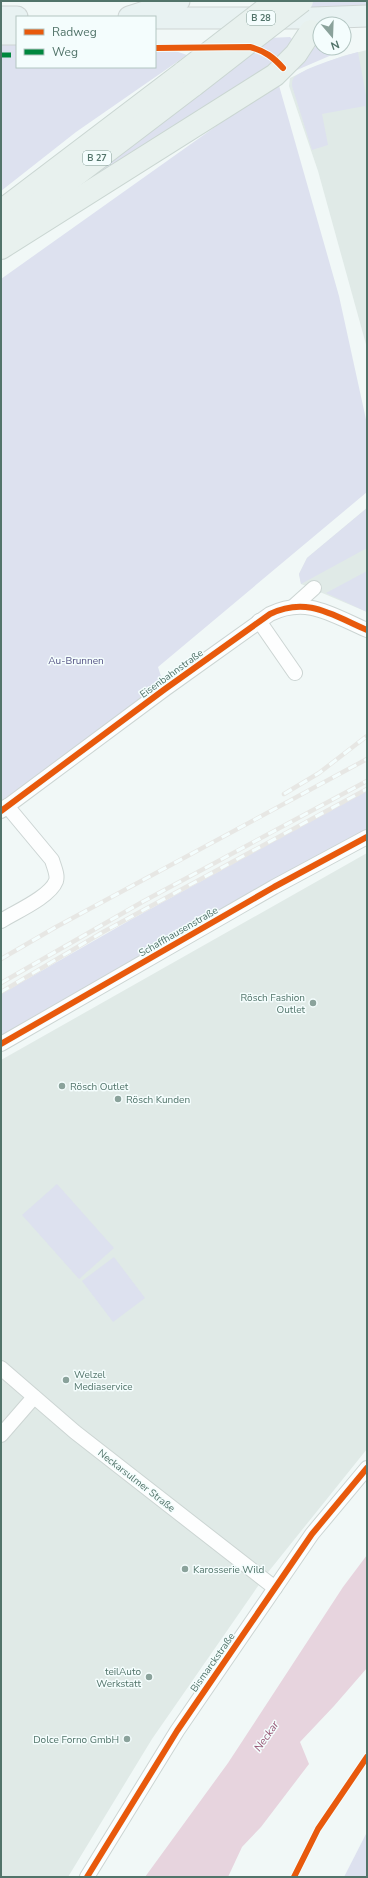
<svg xmlns="http://www.w3.org/2000/svg" width="368" height="1878" viewBox="0 0 368 1878" font-family="'Nunito Sans',sans-serif">
<style>
.industrial{fill:#e0eae7}
.green{fill:#dde1ef}
.water{fill:#e7d4de}
.lines{fill:none;stroke-linecap:round;stroke-linejoin:round}
.street-casing{stroke:#ccd5d3;stroke-width:16}
.primary-casing{stroke:#ced5d4;stroke-width:23}
.highway-casing{stroke:#cad6d2;stroke-width:24}
.street{stroke:#fdfefe;stroke-width:14}
.primary{stroke:#e8f2f2;stroke-width:21}
.highway{stroke:#e8f1ee;stroke-width:22}
.rail-casing{stroke:#e7e7e4;stroke-width:4.5}
.rail{stroke:#f4fdfd;stroke-width:3;stroke-dasharray:9;stroke-linecap:butt}
.highway-bridge-casing{stroke:#cad6d2;stroke-width:24;stroke-linecap:butt}
.highway-bridge{stroke:#e8f1ee;stroke-width:22}
.quiet{stroke:#00873e;stroke-width:5;stroke-dasharray:10 5;stroke-linecap:butt}
.cycleway-casing{stroke:#f4fdfd;stroke-width:8}
.cycleway{stroke:#e8590c;stroke-width:6}
.poi-dot{fill:#8aa29b;stroke:#f4fdfd;stroke-width:1.5}
.labels{text-anchor:middle;stroke-width:3;stroke-linejoin:round;paint-order:stroke}
.shield{fill:#f4fdfd;stroke:#839d96;stroke-width:1}
.shield-label{font-size:9px;font-weight:bold;fill:#52746a}
.park-label{font-size:10px;fill:#545284;stroke:#f4fdfd}
.street-label{font-size:10px;fill:#52746a;stroke:#f4fdfd}
.poi-label{font-size:10px;fill:#52746a;stroke:#f4fdfd;text-anchor:start}
.water-label{font-size:11px;font-style:italic;fill:#995978;stroke:#f4fdfd}
</style>
<rect width="100%" height="100%" fill="#f1f8f7"/>
<!-- industrial -->
<g class="industrial">
<path d="M 367,50 L 367,348 L 318,171 L 289,86 L 290,78 L 309,69 L 343,56 Z"/>
<path d="M 367,508 L 367,612 L 301,584 L 299,574 L 307,558 Z"/>
<path d="M 367,853 L 367,1449 L 265,1576 L 152,1739 L 68,1877 L 1,1877 L 1,1060 Z"/>
</g>
<!-- green -->
<g class="green">
<path d="M 206,1 L 367,1 L 367,5 L 311,8 L 254,2 Z"/>
<path d="M 1,34 L 17,34 L 17,67 L 155,67 L 155,44 L 187,55 L 76,132 L 1,191 Z"/>
<path d="M 290,37 L 292,39 L 293,43 L 282,60 L 11,236 L 269,38 Z"/>
<path d="M 318,44 L 320,44 L 320,48 L 334,48 L 334,54 L 290,73 Z"/>
<path d="M 358,52 L 367,101 L 367,117 L 365,106 L 322,114 L 328,145 L 312,150 L 292,86 C 292,84 292,81 293,79 C 297,70 346,55 358,52 Z"/>
<path d="M 278,82 L 339,296 L 367,424 L 367,492 L 158,667 L 165,689 L 1,811 L 1,279 Z"/>
<path d="M 367,508 L 367,548 L 301,584 L 299,574 L 307,558 Z"/>
<path d="M 367,571 L 367,612 L 326,593 Z"/>
<path d="M 367,790 L 367,837 L 1,1044 L 1,994 L 132,919 Z"/>
<path d="M 57,1184 L 114,1248 L 79,1279 L 22,1215 Z"/>
<path d="M 114,1257 L 145,1298 L 113,1322 L 82,1281 Z"/>
<path d="M 367,1832 L 367,1877 L 344,1877 Z"/>
</g>
<!-- water -->
<path class="water" d="M 367,1555 L 367,1668 L 334,1706 L 300,1742 L 309,1764 L 261,1827 L 242,1847 L 228,1877 L 145,1877 L 228,1763 L 343,1587 Z"/>
<g class="lines">
<!-- street casing -->
<g class="street-casing">
<g id="street">
<path d="M 294,606 L 314,588"/>
<path d="M 259,621 L 295,673"/>
<path d="M 1,811 L 165,689 L 270,614 C 307,596 332,615 367,630"/>
<path d="M 1,921 C 15,912 50,897 56,881 C 58,875 54,867 52,860 L 7,806"/>
<path d="M 1,1044 L 274,887 L 367,837"/>
<path d="M 1,1368 L 75,1432 L 275,1588"/>
<path d="M 1,1435 L 34,1397"/>
<path d="M 87,1877 L 177,1731 L 312,1534 L 367,1468"/>
</g>
</g>
<!-- primary casing -->
<g class="primary-casing">
<g id="primary">
<path d="M 1,17 L 17,17"/>
<path d="M 129,17 L 179,1"/>
<path d="M 155,18 L 313,18 L 367,16"/>
<path d="M 1,34 L 17,34"/>
</g>
</g>
<!-- highway casing -->
<g class="highway-casing">
<g id="highway">
<path d="M 1,211 L 184,72"/>
<path d="M 1,232 L 194,85"/>
<path d="M 1,248 L 275,75 L 296,54 L 311,31"/>
</g>
</g>
<!-- street -->
<use href="#street" class="street"/>
<!-- primary -->
<use href="#primary" class="primary"/>
<!-- highway -->
<use href="#highway" class="highway"/>
<!-- rail casing -->
<g class="rail-casing">
<g id="rail">
<path d="M 284,794 L 319,773 L 367,736"/>
<path d="M 1,959 L 56,927 L 367,759"/>
<path d="M 1,983 L 144,901 L 367,781"/>
<path d="M 1,992 L 103,932 L 367,789"/>
</g>
</g>
<!-- rail -->
<use href="#rail" class="rail"/>
<!-- highway-bridge casing -->
<g class="highway-bridge-casing">
<g id="highway-bridge">
<path d="M 184,72 L 276,1"/>
<path d="M 194,85 L 302,1"/>
</g>
</g>
<!-- highway-bridge -->
<use href="#highway-bridge" class="highway-bridge"/>
<!-- quiet -->
<path class="quiet" d="M 1,55 L 17,55"/>
<!-- cycleway casing -->
<g class="cycleway-casing">
<g id="cycleway">
<path d="M 155,48 L 250,47 C 265,51 273,57 283,68"/>
<path d="M 1,811 L 165,689 L 270,614 C 307,596 332,615 367,630"/>
<path d="M 1,1044 L 274,887 L 367,837"/>
<path d="M 87,1877 L 177,1731 L 312,1534 L 367,1468"/>
<path d="M 294,1877 L 318,1829 L 367,1757"/>
</g>
</g>
<!-- cycleway -->
<use href="#cycleway" class="cycleway"/>
</g>
<!-- markers -->
<g class="poi-dot">
<circle cx="313" cy="1003" r="4"/>
<circle cx="62" cy="1086" r="4"/>
<circle cx="118" cy="1099" r="4"/>
<circle cx="66" cy="1380" r="4"/>
<circle cx="185" cy="1569" r="4"/>
<circle cx="149" cy="1677" r="4"/>
<circle cx="127" cy="1739" r="4"/>
</g>
<g class="labels">
<!-- shield labels -->
<g class="shield">
<rect x="247" y="11" width="28" height="14" rx="3"/>
<rect x="83" y="151" width="28" height="14" rx="3"/>
</g>
<g class="shield-label">
<text x="261" y="21">B 28</text>
<text x="97" y="161">B 27</text>
</g>
<!-- park labels -->
<g class="park-label">
<text x="76" y="664">Au-Brunnen</text>
</g>
<!-- street labels -->
<g class="street-label">
<text transform="translate(171 673) rotate(-36)" y="4">Eisenbahnstraße</text>
<text transform="translate(178 931) rotate(-30)" y="4">Schaffhausenstraße</text>
<text transform="translate(137 1480) rotate(38)" y="4">Neckarsulmer Straße</text>
<text transform="translate(212 1662) rotate(-55)" y="4">Bismarckstraße</text>
</g>
<!-- poi labels -->
<g class="poi-label">
<text x="305" y="1001" text-anchor="end">Rösch Fashion<tspan x="305" dy="12">Outlet</tspan></text>
<text x="70" y="1090">Rösch Outlet</text>
<text x="126" y="1103">Rösch Kunden</text>
<text x="74" y="1378">Welzel<tspan x="74" dy="12">Mediaservice</tspan></text>
<text x="193" y="1573">Karosserie Wild</text>
<text x="141" y="1675" text-anchor="end">teilAuto<tspan x="141" dy="12">Werkstatt</tspan></text>
<text x="119" y="1743" text-anchor="end">Dolce Forno GmbH</text>
</g>
<!-- water labels -->
<g class="water-label">
<text transform="translate(266 1736) rotate(-55)" y="4">Neckar</text>
</g>
</g>
<!-- border -->
<rect width="368" height="1878" fill="none" stroke="#52746a" stroke-width="4"/>
<!-- legend -->
<rect x="16" y="16" width="140" height="52" fill="#f4fdfd" stroke="#b3c6c2"/>
<rect x="24" y="29" width="20" height="6" fill="#e8590c" stroke="#b3c6c2"/>
<text x="52" y="36" font-size="12" fill="#52746a">Radweg</text>
<rect x="24" y="49" width="20" height="6" fill="#00873e" stroke="#b3c6c2"/>
<text x="52" y="56" font-size="12" fill="#52746a">Weg</text>
<!-- north arrow -->
<g transform="translate(332 36) rotate(161)"><circle r="19" fill="#f4fdfd" stroke="#b3c6c2"/>
<path d="M0-3L7 15L0 10L-7 15Z" fill="#8aa29b"/>
<text y="-6" font-size="11" font-weight="bold" text-anchor="middle" fill="#52746a">N</text>
</g>
</svg>
